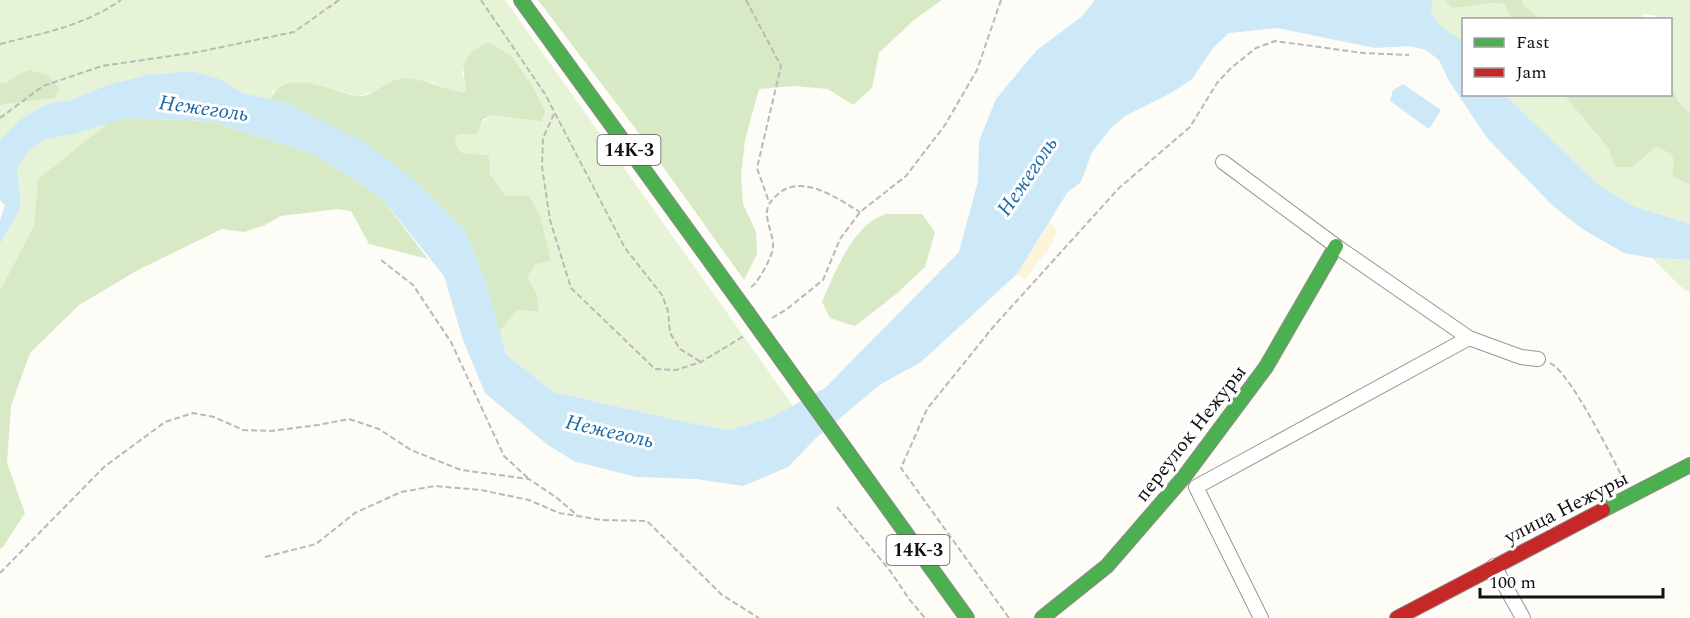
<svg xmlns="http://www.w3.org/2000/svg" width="1690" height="618" viewBox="0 0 1690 618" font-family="Spectral,serif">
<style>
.green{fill:#e7f3d7}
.forest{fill:#d8eac5}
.sand{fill:#fcf4d9}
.water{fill:#cde8f7}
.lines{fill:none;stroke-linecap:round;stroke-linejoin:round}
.street-casing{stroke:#979795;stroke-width:16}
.fast-casing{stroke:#8e8d8b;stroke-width:16}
.jam-casing{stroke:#8e8d8b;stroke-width:16}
.path{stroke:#b9b9b8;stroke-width:2;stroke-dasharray:6 3;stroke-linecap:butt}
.street{stroke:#fffffe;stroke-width:14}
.fast{stroke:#4caf50;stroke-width:14}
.jam{stroke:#c62828;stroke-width:14}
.fast-bridge-casing{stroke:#858482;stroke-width:16;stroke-linecap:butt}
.fast-bridge{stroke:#4caf50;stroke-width:14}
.labels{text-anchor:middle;stroke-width:6;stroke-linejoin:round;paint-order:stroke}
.shield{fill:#fff;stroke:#585858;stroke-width:1.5}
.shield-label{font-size:18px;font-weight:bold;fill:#111}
.street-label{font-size:20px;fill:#111;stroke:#fff}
.water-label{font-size:21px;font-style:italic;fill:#1768a6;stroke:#fff}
</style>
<rect width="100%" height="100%" fill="#fdfcf7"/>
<!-- green -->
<g class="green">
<path d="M 0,0 L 505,0 L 793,406 L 772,417 L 730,430 L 685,422 L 554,392 L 506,355 L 499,332 L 517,310 L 538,312 L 536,292 L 527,277 L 536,264 L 506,196 L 490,175 L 489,155 L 462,153 L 455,143 L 458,134 L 494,115 L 540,122 L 545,111 L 533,87 L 512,56 L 462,71 L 467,93 L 452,92 L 432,82 L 374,91 L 359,96 L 301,82 L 273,91 L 270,100 L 243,93 L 220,79 L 191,71 L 147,75 L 107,85 L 71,100 L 47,104 L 22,118 L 0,140 L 0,105 L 55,98 L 17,75 L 6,83 L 0,82 Z"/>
<path d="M 1433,0 L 1444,0 L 1452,8 C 1470,8 1487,1 1504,4 L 1512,19 L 1464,20 L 1463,41 L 1443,28 L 1431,13 Z"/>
<path d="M 1522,0 L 1690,0 L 1690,114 L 1678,101 L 1672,84 L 1670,20 L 1656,19 L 1657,16 L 1644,14 L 1640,19 L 1541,19 L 1523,5 Z"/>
<path d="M 1505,95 L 1564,95 L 1609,149 L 1632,167 L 1655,146 L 1672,154 L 1674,163 L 1672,176 L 1690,185 L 1690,224 L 1633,206 L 1600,186 Z"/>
<path d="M 108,123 L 38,179 L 34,226 L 2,288 L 0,288 L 0,244 L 21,205 L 17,168 L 29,151 L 43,140 L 74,134 Z"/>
<path d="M 1652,258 L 1690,260 L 1690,293 L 1680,286 Z"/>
</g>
<!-- forest -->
<g class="forest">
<path d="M 538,0 L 942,0 L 915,19 L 879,53 L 872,88 L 853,105 L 828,89 L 794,86 L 759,89 L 745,140 L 741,176 L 743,204 L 756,232 L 757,254 L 744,280 L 644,140 Z"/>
<path d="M 1444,0 L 1522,0 L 1523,5 L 1541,19 L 1512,19 L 1504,4 C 1486,1 1469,8 1452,8 Z"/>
<path d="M 488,42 L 512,56 L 533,87 L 545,111 L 541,122 L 494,115 L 483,119 L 477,134 L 458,134 L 455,143 L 462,153 L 489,155 L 490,175 L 506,196 L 529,196 L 540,216 L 551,261 L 536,264 L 527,277 L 536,292 L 539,312 L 517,310 L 499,332 L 485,279 L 465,230 L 417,182 L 321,121 L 287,103 L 270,100 C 285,65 331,92 357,96 C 372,98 385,81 399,79 C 423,76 444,91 466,93 C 463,66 459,57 488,42 Z"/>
<path d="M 1671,63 L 1672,84 L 1678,101 L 1690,114 L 1690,185 L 1672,176 L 1674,163 L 1672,154 L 1656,147 L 1632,167 L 1615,167 L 1609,149 L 1564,95 L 1670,94 Z"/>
<path d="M 30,70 L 49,76 L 60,89 L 55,98 L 0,105 L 0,82 L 6,83 L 17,75 Z"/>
<path d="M 126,118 L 210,121 L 313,154 L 381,197 L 428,259 L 369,244 L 351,211 L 338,209 L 281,216 L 263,226 L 244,232 L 222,229 L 138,270 L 79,305 L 30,353 L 11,406 L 7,463 L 25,513 L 3,547 L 0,549 L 0,288 L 2,287 L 34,226 L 38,179 L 108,123 Z"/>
<path d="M 886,214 L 922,214 L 935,232 L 925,267 L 895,295 L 855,326 L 830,318 L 822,302 C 834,274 854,223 886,214 Z"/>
</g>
<!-- sand -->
<path class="sand" d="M 1050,222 L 1057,231 L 1050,247 L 1025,279 L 1017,274 Z"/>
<!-- water -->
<g class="water">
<path d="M 1095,0 L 1433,0 L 1431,13 L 1443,28 L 1463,41 L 1464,94 L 1505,95 L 1600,186 L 1633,206 L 1690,224 L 1690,260 L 1652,258 L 1624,253 L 1581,228 L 1553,206 L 1487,138 L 1449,81 L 1439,60 L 1426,50 L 1410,46 L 1375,48 L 1277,28 L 1229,33 L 1213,48 L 1192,79 L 1171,93 L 1125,116 L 1110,129 L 1092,152 L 1081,182 L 1067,193 L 1017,274 L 921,362 L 881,384 L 815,439 L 788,467 L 743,486 L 696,479 L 636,477 L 574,461 L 548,445 L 485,393 L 463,340 L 444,276 L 381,197 L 313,154 L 210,121 L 126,118 L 74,134 L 43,140 L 29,151 L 17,168 L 21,206 L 0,244 L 0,220 L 5,205 L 0,200 L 0,140 L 22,118 L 47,104 L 71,100 L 107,85 L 147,75 L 191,71 L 220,79 L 243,93 L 287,103 L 365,142 L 417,182 L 465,230 L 485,279 L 506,355 L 554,392 L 685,422 L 730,430 L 772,417 L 825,388 L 959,252 L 978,181 L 979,141 L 996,99 L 1037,50 L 1081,17 Z"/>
<path d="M 1403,84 L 1441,110 L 1429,129 L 1390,101 L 1393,90 Z"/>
</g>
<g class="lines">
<!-- street casing -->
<g class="street-casing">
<g id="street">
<path d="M 1223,162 L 1336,246 L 1469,338 L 1521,357 L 1538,359"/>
<path d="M 1494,566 L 1523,618"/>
<path d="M 1261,618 L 1196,487 L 1469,338"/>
</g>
</g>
<!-- fast casing -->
<g class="fast-casing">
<g id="fast">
<path d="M 521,0 L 747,312"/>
<path d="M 869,482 L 967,618"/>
<path d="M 1603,510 L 1690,465"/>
<path d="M 1042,618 L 1107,566 L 1184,477 L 1266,367 L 1336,246"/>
</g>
</g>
<!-- jam casing -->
<g class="jam-casing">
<path id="jam" d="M 1397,618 L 1603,510"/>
</g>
<!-- path -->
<g class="path">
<path d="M 481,0 L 545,94 L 625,248 L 662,295 L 668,311 L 670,333 L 680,349 L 701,362"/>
<path d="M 746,0 L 781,66 L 757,168 L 769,202"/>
<path d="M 0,44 C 43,33 84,26 121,0"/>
<path d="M 554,114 L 543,138 L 542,167 L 550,220 L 571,288 L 655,369 L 676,370 L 701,362 L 744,336"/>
<path d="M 0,118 L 43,86 L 102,66 L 198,52 L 294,32 L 339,0"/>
<path d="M 381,260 L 413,285 L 451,342 L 504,456 L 529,479"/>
<path d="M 751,287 C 758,283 772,257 773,248 C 774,236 766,223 767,211 C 768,204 771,201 776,196 C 800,171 838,199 860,212"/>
<path d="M 772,318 L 787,309 L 823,280 L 840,239 L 860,212 L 906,176 L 945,125 L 977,70 L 1001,0"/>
<path d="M 1550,363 C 1571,373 1612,458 1625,482"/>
<path d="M 837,507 L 891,572 L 909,599 L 925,618"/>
<path d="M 265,557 L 316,544 L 355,513 L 401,492 L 435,486 L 481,490 L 529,500 L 559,513 L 578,516"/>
<path d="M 0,573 L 104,467 L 165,422 L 193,413 L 214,417 L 243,430 L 271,431 L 318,425 L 349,419 L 379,429 L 411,450 L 461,470 L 529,479 L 557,498 L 578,516 L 602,520 L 647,521 L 722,595 L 759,618"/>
<path d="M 1009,618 L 901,468 L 927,409 L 994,326 L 1119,188 L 1190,127 L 1217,83 L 1231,68 L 1256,48 L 1275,41 L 1363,53 L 1409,55"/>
</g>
<!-- street -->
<use href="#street" class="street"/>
<!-- fast -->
<use href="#fast" class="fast"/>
<!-- jam -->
<use href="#jam" class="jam"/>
<!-- fast-bridge casing -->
<g class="fast-bridge-casing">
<path id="fast-bridge" d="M 747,312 L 869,482"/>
</g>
<!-- fast-bridge -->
<use href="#fast-bridge" class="fast-bridge"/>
</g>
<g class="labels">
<!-- shield labels -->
<g class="shield">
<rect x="597.5" y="135" width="63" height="30" rx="4.5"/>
<rect x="886.5" y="535" width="63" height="30" rx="4.5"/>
</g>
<g class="shield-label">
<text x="629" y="156">14К-3</text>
<text x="918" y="556">14К-3</text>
</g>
<!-- street labels -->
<g class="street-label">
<text transform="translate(1190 433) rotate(-52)" y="7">переулок Нежуры</text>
<text transform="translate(1566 507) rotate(-27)" y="7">улица Нежуры</text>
</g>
<!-- water labels -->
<g class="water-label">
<text transform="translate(204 108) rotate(8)" y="7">Нежеголь</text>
<text transform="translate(1027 176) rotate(-56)" y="7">Нежеголь</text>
<text transform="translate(610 431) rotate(13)" y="7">Нежеголь</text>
</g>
</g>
<!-- legend -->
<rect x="1462" y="18" width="210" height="78" fill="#ffffff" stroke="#a0a0a0" stroke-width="1.5"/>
<rect x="1474" y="38" width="30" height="9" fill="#4caf50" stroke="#a0a0a0" stroke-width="1.5"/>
<text x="1516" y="48" font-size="18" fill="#111111">Fast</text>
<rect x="1474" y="68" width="30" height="9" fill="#c62828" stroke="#a0a0a0" stroke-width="1.5"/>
<text x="1516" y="78" font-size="18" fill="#111111">Jam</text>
<!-- scale -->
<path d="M1480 588v9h183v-9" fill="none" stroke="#111111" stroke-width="3"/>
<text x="1489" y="588" font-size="18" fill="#111111" stroke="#ffffff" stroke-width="4.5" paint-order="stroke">100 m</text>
</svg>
